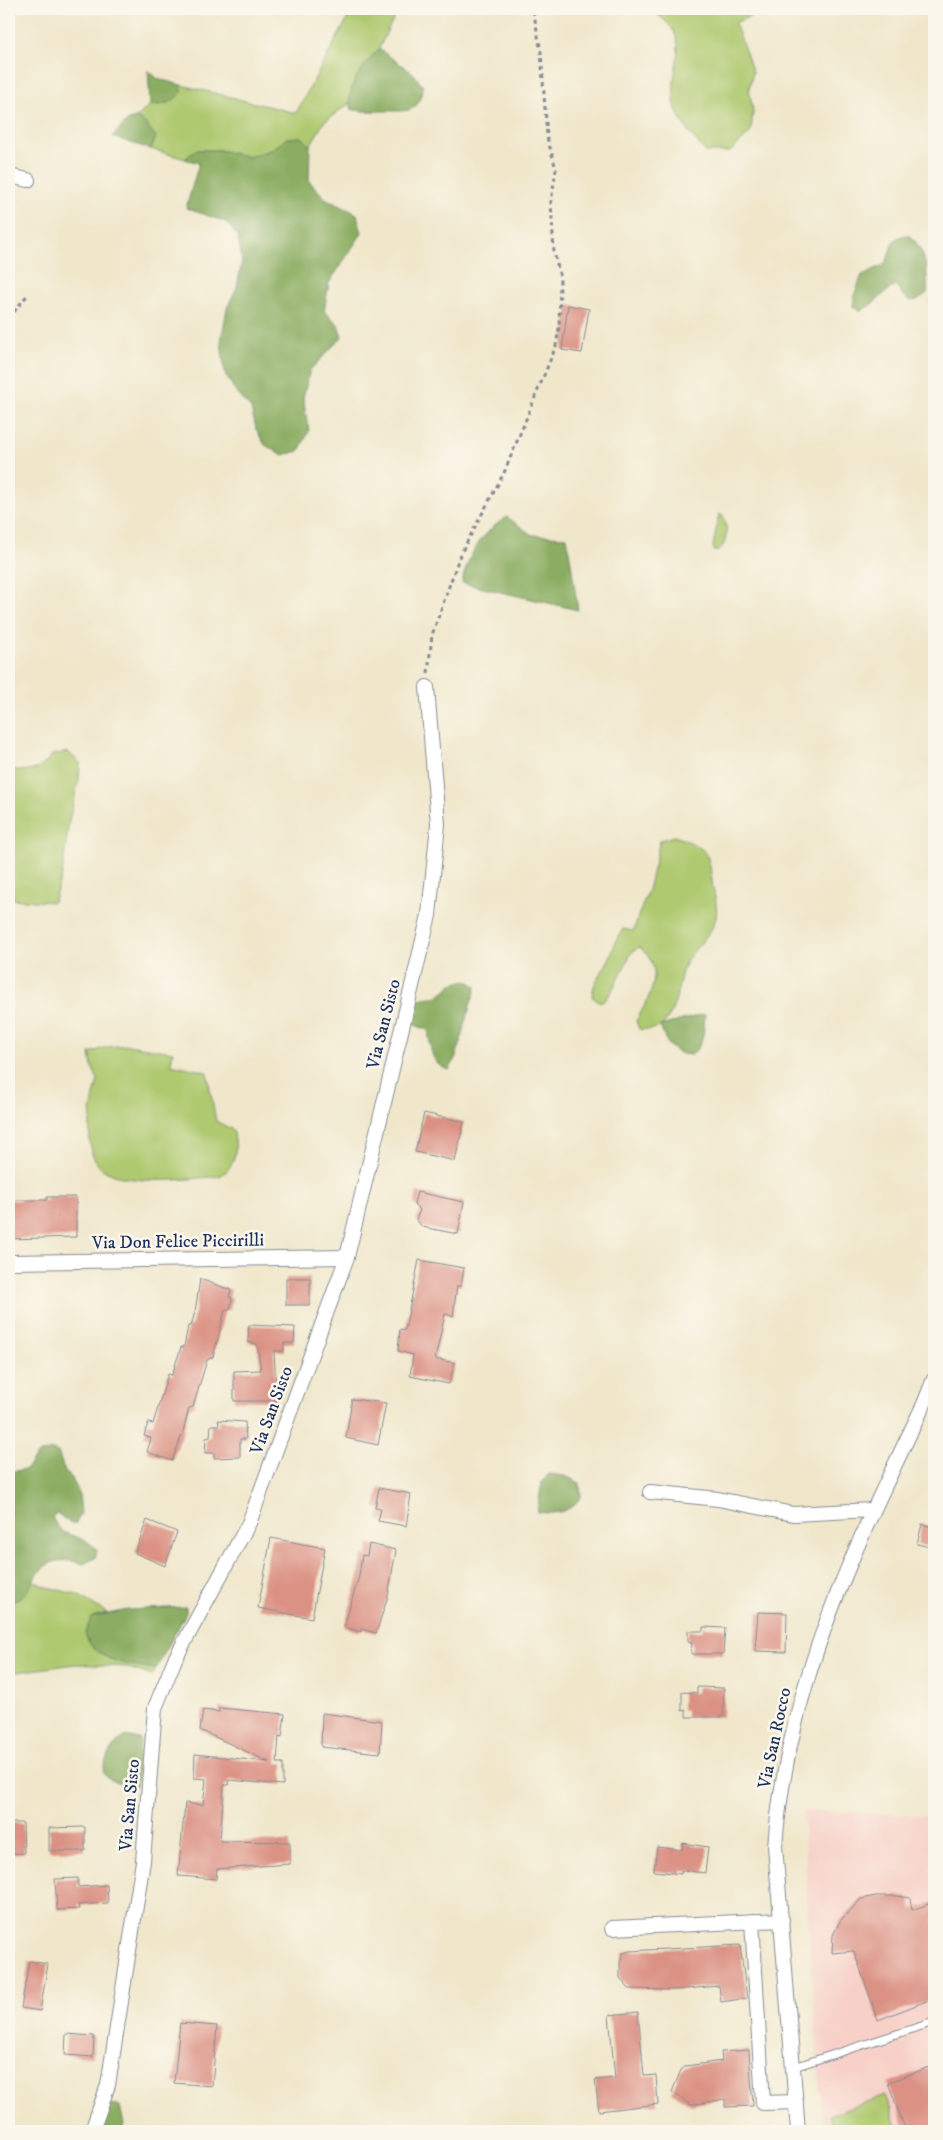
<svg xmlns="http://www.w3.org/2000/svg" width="943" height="2140" viewBox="0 0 943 2140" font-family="'IM FELL DW Pica',serif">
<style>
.built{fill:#f7d1c8}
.green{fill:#afc970;stroke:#657c67}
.forest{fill:#8bad62;stroke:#536e60}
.building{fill:#db9284}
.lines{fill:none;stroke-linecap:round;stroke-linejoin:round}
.lane-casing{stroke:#868b94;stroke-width:9}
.street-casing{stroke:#868b94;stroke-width:16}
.path{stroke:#868b94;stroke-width:3;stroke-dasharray:4 4;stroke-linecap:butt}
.lane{stroke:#fff;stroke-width:7}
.street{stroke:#fff;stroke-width:14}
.labels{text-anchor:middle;stroke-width:5;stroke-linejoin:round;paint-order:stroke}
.street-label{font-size:18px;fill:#1b2f5e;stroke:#fbf7ec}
</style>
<rect width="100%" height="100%" fill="#fbf7ec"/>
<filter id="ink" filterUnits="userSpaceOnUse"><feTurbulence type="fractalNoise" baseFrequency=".02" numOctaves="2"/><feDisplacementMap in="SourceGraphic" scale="10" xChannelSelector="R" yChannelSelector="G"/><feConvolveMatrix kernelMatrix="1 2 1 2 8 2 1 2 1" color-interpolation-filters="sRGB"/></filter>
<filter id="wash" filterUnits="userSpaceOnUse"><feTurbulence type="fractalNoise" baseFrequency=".0096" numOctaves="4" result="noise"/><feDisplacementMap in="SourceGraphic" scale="20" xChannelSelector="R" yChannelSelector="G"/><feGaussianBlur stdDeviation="1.12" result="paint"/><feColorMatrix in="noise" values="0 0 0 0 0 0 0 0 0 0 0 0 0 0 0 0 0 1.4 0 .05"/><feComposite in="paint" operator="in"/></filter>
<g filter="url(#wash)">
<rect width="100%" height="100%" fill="#f0e7cb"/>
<!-- built -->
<path class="built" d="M 803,1811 L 934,1816 L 934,2131 L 823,2131 L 809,1937 Z"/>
<!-- green -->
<g class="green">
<path d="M 311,9 L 400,9 L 389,27 L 379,49 L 358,75 L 349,98 L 350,103 L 324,122 L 310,146 L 302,137 L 288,138 L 271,150 L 248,157 L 219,150 L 196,150 L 185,159 L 151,149 L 146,124 L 136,118 L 150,105 L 155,105 L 182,92 L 181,85 L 296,113 L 348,18 Z"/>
<path d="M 647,9 L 767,9 L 735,23 L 753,72 L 749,88 L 753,111 L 751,132 L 730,152 L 706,152 C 695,140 675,117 674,100 C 670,60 697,34 647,9 Z"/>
<path d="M 719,514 L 723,516 C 728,526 728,544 718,551 L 714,551 L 713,546 Z"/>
<path d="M 68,752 L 80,763 L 79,779 L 69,821 L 62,875 L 53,902 L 9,899 L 9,769 C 31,772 38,773 52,755 Z"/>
<path d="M 674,836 C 711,849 708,852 713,888 C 715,897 718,909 716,918 C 712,936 692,948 684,966 C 677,984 678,1011 661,1026 C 655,1030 645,1030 639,1029 L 636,1021 C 650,996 667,969 639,947 L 631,953 C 629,958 610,996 607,998 C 605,1000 602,1001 600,1002 L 592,997 C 593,981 601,975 608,961 C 614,950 615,939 623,929 L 633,931 L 648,890 L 660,840 Z"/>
<path d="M 128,1045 L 173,1052 L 171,1064 L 207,1072 L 216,1121 L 233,1130 C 238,1147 236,1167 220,1176 C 192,1179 120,1188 99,1166 C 82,1148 92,1101 98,1080 L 92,1067 L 90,1053 L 107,1047 Z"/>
<path d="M 32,1580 L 44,1586 L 78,1595 L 107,1613 L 92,1617 L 102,1655 L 118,1661 L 156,1669 L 152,1676 L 126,1667 L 76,1664 L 9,1673 L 9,1602 L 23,1595 Z"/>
<path d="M 885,2095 L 899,2131 L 834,2131 L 829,2116 Z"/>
</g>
<!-- forest -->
<g class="forest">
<path d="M 379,49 L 414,74 L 423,87 C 418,116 407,110 383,111 C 371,111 362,112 351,109 C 346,85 363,66 379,49 Z"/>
<path d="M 148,70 L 158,79 L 181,85 L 182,92 C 173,102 164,106 150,105 Z"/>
<path d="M 136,118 L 146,124 L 156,137 L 151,149 L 112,137 L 128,120 Z"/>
<path d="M 302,137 L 310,146 L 309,181 L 325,198 L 357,214 L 362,233 L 329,283 L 324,311 L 338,324 L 342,337 L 310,370 L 303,398 L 309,431 L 299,451 L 283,455 L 265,445 L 256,429 L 251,408 L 239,397 L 225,374 L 221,342 L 227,308 L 237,287 L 242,261 L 238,237 L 226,222 L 186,208 L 199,163 L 185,159 L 196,150 L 219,150 L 248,157 L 271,150 L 288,138 Z"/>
<path d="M 908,235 C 926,247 928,273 927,293 C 911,307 906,301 896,285 C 883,293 874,305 860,311 L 853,307 L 854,296 L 862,275 L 884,265 C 894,252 886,237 908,235 Z"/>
<path d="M 507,517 L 532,535 L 567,537 L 578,610 L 462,583 C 467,555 483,532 507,517 Z"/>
<path d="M 466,980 L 476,986 C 475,996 470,1003 468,1013 C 462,1033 460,1053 449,1070 C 430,1065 431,1048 428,1030 L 412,1024 L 418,999 L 438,996 L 452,984 Z"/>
<path d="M 705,1014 C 704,1031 704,1044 691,1055 C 672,1054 666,1044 660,1026 Z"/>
<path d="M 52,1450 L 58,1452 L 65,1472 L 72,1478 L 79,1493 L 81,1513 L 76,1523 L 71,1524 L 57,1513 L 52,1517 C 62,1541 82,1532 97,1550 L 95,1558 L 84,1564 C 27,1547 41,1598 9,1602 L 10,1472 L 26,1469 L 38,1454 Z"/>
<path d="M 549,1474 L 565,1476 L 580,1483 L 581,1497 C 568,1514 556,1514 537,1512 L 542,1482 Z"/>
<path d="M 186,1607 L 186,1613 L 156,1669 C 131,1665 93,1662 85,1633 L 92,1617 L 128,1610 Z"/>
<path d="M 126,1736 L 140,1739 L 136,1786 C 122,1784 110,1784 103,1771 C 107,1754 111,1746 126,1736 Z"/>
<path d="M 106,2105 L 120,2106 L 124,2125 L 121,2131 L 98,2131 Z"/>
</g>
<g id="blocks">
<!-- building -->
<g class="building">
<path d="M 568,305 L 589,309 L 582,353 L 562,350 Z"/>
<path d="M 424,1113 L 464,1122 L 455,1161 L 415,1152 Z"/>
<path d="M 417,1192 L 464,1202 L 458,1234 L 422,1227 L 416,1219 L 420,1210 L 414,1204 Z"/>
<path d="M 47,1197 L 76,1197 L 76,1237 L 9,1239 L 9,1200 L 47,1200 Z"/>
<path d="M 419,1260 L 464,1268 L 461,1286 L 457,1286 L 453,1316 L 445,1314 L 435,1359 L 455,1363 L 449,1384 L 410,1376 L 413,1355 L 398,1351 L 400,1329 L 405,1330 Z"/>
<rect x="286" y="1278" width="24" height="27"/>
<path d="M 200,1279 L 231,1290 L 229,1297 L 232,1298 L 230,1310 L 225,1310 L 213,1357 L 207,1360 L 193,1407 L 189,1408 L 183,1432 L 172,1461 L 147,1452 L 151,1438 L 144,1436 L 148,1423 L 153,1424 L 168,1374 L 172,1375 L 181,1347 L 184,1347 L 188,1326 L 191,1326 L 195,1312 Z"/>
<path d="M 249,1325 L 295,1327 L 294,1343 L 284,1343 L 284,1351 L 274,1351 L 277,1401 L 234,1401 L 234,1371 L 261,1370 L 257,1344 L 248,1342 Z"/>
<path d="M 352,1399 L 386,1403 L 378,1445 L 346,1438 Z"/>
<path d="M 218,1420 L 245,1422 L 246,1439 L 240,1439 L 240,1457 L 214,1458 L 214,1453 L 205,1453 L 206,1438 L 210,1437 L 211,1425 L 219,1425 Z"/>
<path d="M 379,1488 L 411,1494 L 406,1526 L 378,1521 L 381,1509 L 375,1508 Z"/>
<path d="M 147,1520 L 177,1532 L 165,1566 L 135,1553 Z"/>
<path d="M 922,1524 L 934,1527 L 934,1548 L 917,1544 Z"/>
<path d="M 271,1538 L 325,1548 L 312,1618 L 258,1608 Z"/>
<path d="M 369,1544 L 396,1550 L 388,1596 L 376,1633 L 361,1629 L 361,1632 L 344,1627 L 359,1576 L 362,1555 L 367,1556 Z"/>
<path d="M 758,1612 L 787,1613 L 786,1652 L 755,1651 Z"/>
<path d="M 703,1627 L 725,1628 L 723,1654 L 691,1654 L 692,1643 L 688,1642 L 688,1631 L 703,1631 Z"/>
<path d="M 697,1687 L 724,1688 L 723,1717 L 686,1717 L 686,1710 L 682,1711 L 682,1692 L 697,1693 Z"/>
<path d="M 219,1708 L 285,1714 L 282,1737 L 279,1736 L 277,1763 L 283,1763 L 283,1785 L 229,1780 L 228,1785 L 224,1785 L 220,1841 L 290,1842 L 290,1864 L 217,1869 L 216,1879 L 178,1876 L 185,1803 L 203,1805 L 206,1779 L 194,1778 L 195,1754 L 269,1762 L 200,1730 L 203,1710 L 219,1712 Z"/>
<path d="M 322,1713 L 382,1721 L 380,1753 L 321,1747 Z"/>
<path d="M 9,1823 L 23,1823 L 24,1853 L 9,1854 Z"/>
<path d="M 85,1827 L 85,1851 L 49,1851 L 49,1828 Z"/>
<path d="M 683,1843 L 708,1847 L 705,1873 L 682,1870 L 681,1874 L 654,1871 L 657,1847 L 682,1850 Z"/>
<path d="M 78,1878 L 78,1887 L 107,1885 L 108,1903 L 78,1905 L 79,1909 L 57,1910 L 55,1879 Z"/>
<path d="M 876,1896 L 897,1896 L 910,1898 L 912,1910 L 934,1902 L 934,1998 L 878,2020 L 854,1951 L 832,1953 L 833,1935 L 840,1921 L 861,1899 Z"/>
<path d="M 740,1945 L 747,1998 L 721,2002 L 719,1986 L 674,1990 L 629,1989 L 620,1978 L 620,1962 L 623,1953 L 629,1951 Z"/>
<path d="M 29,1961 L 48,1964 L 40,2011 L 21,2008 Z"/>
<path d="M 638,2012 L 644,2076 L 656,2075 L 658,2104 L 599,2111 L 595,2080 L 615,2078 L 609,2015 Z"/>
<path d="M 180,2023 L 217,2026 L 212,2086 L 174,2083 Z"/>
<path d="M 66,2034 L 94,2036 L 93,2057 L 65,2055 Z"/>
<path d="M 749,2050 L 753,2106 L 725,2107 L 725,2099 L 691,2105 L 672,2092 L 681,2070 L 686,2066 L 722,2061 L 721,2052 Z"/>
<path d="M 934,2065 L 934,2131 L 906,2131 L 888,2083 Z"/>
</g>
</g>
</g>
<g filter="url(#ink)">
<use href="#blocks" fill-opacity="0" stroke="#868b94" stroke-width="1"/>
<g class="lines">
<!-- lane casing -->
<g class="lane-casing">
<path id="lane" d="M 794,2067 L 934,2022"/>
</g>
<!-- street casing -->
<g class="street-casing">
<g id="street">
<path d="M 9,176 L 28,180"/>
<path d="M 9,1262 L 347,1257"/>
<path d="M 650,1492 L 718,1499 L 793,1514 L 872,1510"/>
<path d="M 752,1921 L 763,2103 L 796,2102"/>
<path d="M 612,1928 L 782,1920"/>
<path d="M 92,2131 L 108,2085 L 143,1861 L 155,1708 L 175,1659 L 249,1523 L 347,1257 L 429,915 L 438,824 L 427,687"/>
<path d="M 798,2131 L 775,1846 C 788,1682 854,1549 924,1404 L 934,1379"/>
</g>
</g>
<!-- path -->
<g class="path">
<path d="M 9,318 L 29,293"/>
<path d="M 428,673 L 432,635 L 460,555 L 504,473 L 556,346 L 559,328 L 560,277 L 554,252 L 551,202 L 556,169 L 547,137 L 541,52 L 533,9"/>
</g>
<!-- lane -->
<use href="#lane" class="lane"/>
<!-- street -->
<use href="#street" class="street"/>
</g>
</g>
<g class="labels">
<!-- street labels -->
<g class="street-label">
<text transform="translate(383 1024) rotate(-76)" y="6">Via San Sisto</text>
<text transform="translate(178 1241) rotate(-1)" y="6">Via Don Felice Piccirilli</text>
<text transform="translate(271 1410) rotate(-70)" y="6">Via San Sisto</text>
<text transform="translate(774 1738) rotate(-78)" y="6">Via San Rocco</text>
<text transform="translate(129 1805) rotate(-85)" y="6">Via San Sisto</text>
</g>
</g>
<!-- margin -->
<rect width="943" height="2140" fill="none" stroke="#fbf7ec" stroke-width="30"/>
</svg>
